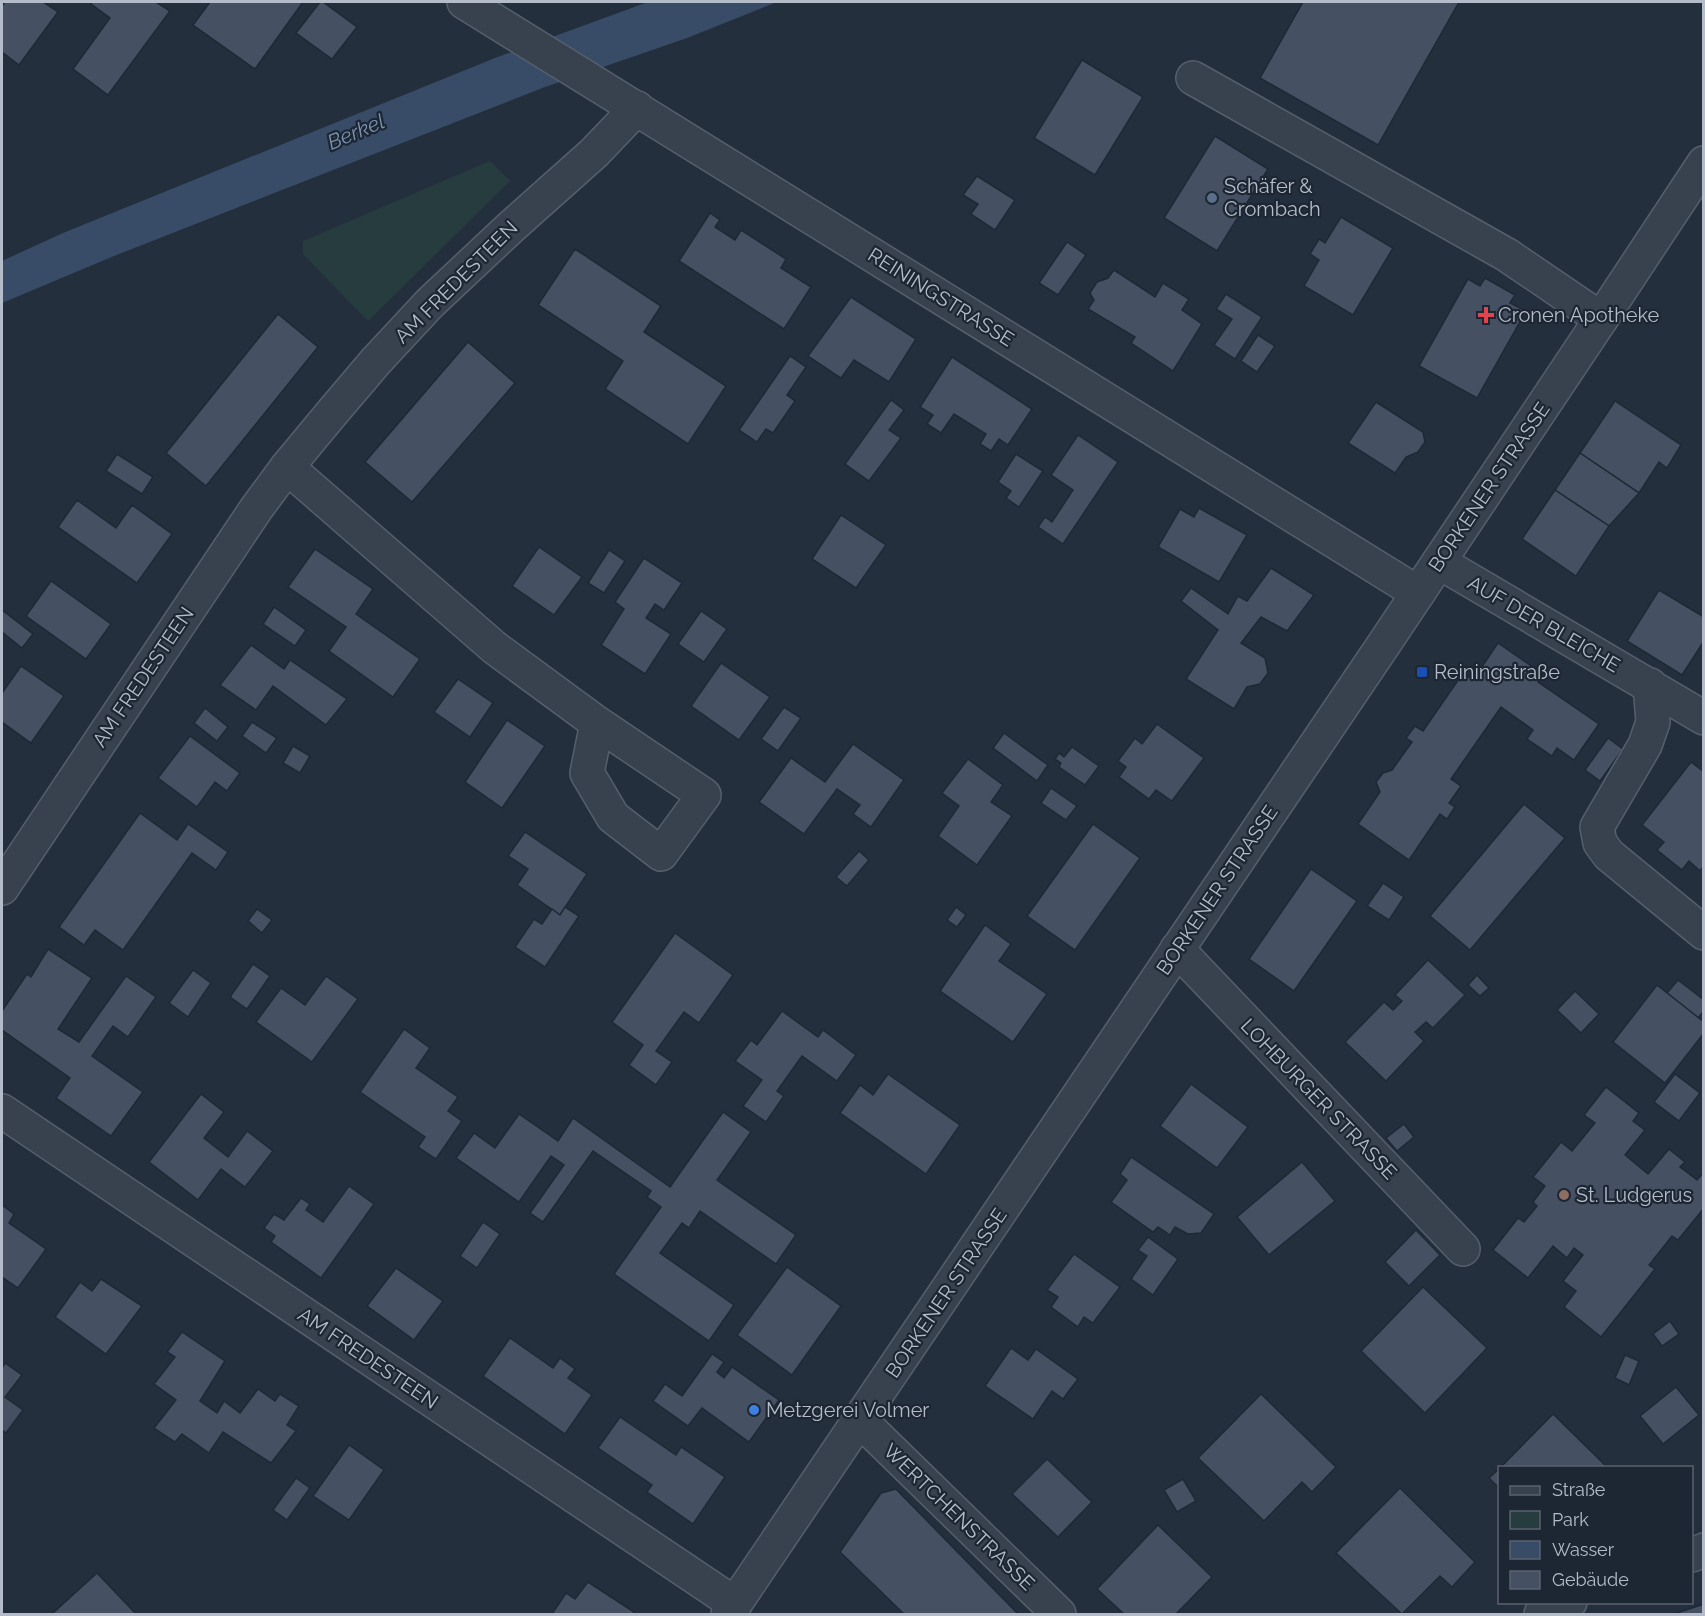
<svg xmlns="http://www.w3.org/2000/svg" width="1705" height="1616" viewBox="0 0 1705 1616" font-family="Raleway,sans-serif">
<style>
.green{fill:#263c3f}
.water{fill:#394c67}
.building{fill:#455162;stroke:#1f2835;stroke-width:1.5}
.lines{fill:none;stroke-linecap:round;stroke-linejoin:round}
.minor-casing{stroke:#565f6c;stroke-width:36}
.minor{stroke:#38414e;stroke-width:33}
.service-dot{fill:#5c6f8a;stroke:#1d2633;stroke-width:2}
.health-dot{fill:#e0444e;stroke:#1d2633;stroke-width:2}
.transit-dot{fill:#1a4fb4;stroke:#1d2633;stroke-width:2}
.education-dot{fill:#8d6e63;stroke:#1d2633;stroke-width:2}
.shop-dot{fill:#3f7fe0;stroke:#1d2633;stroke-width:2}
.labels{text-anchor:middle;stroke-width:4.5;stroke-linejoin:round;paint-order:stroke}
.poi-label{font-size:20px;fill:#b4bcc9;stroke:#1d2633;text-anchor:start}
.street-label{font-size:20px;fill:#b4bcc9;stroke:#1d2633}
.water-label{font-size:21px;font-style:italic;fill:#7c92b1;stroke:#1d2633}
</style>
<rect width="100%" height="100%" fill="#242f3e"/>
<!-- green -->
<path class="green" d="M 490,161 L 510,181 L 368,321 L 303,254 L 303,241 Z"/>
<!-- water -->
<path class="water" d="M 648,2 L 777,2 L 687,38 L 545,87 L 114,256 L 2,303 L 2,261 L 63,233 L 495,58 Z"/>
<!-- building -->
<g class="building">
<path d="M 5,2 L 43,2 L 58,12 L 19,65 L 2,52 L 2,6 Z"/>
<path d="M 92,2 L 156,2 L 170,11 L 108,95 L 73,69 L 110,18 L 91,4 Z"/>
<path d="M 210,2 L 303,2 L 255,69 L 193,25 Z"/>
<path d="M 320,2 L 323,2 L 357,27 L 332,59 L 296,33 Z"/>
<path d="M 1303,2 L 1459,2 L 1378,145 L 1260,78 Z"/>
<path d="M 1082,60 L 1143,97 L 1095,175 L 1034,138 Z"/>
<path d="M 1215,136 L 1268,169 L 1217,251 L 1164,218 Z"/>
<path d="M 977,176 L 1015,200 L 995,230 L 971,214 L 978,204 L 963,195 Z"/>
<path d="M 710,213 L 720,220 L 715,227 L 735,240 L 741,230 L 786,259 L 781,268 L 811,287 L 784,329 L 679,261 Z"/>
<path d="M 1341,217 L 1393,248 L 1353,315 L 1304,286 L 1319,260 L 1310,254 L 1319,239 L 1325,243 Z"/>
<path d="M 1067,242 L 1086,255 L 1058,295 L 1039,283 Z"/>
<path d="M 575,249 L 661,306 L 644,332 L 726,386 L 688,444 L 605,389 L 623,361 L 538,305 Z"/>
<path d="M 1114,270 L 1155,297 L 1163,283 L 1189,299 L 1182,310 L 1202,324 L 1173,371 L 1131,343 L 1135,337 L 1088,309 L 1094,300 L 1090,293 L 1097,282 L 1108,278 Z"/>
<path d="M 1485,278 L 1515,295 L 1510,303 L 1526,311 L 1477,398 L 1419,366 L 1468,279 L 1480,286 Z"/>
<path d="M 1226,294 L 1262,317 L 1235,359 L 1214,345 L 1232,319 L 1216,309 Z"/>
<path d="M 851,297 L 916,339 L 889,382 L 854,360 L 841,378 L 808,356 Z"/>
<path d="M 278,314 L 318,347 L 206,486 L 166,453 Z"/>
<path d="M 1258,335 L 1275,346 L 1257,372 L 1241,361 Z"/>
<path d="M 468,342 L 515,383 L 412,502 L 365,462 Z"/>
<path d="M 790,356 L 806,367 L 787,395 L 795,401 L 773,433 L 766,429 L 757,442 L 739,430 Z"/>
<path d="M 952,357 L 1032,409 L 1008,445 L 999,439 L 991,451 L 980,444 L 986,434 L 954,414 L 941,433 L 927,424 L 933,415 L 920,407 Z"/>
<path d="M 891,400 L 904,410 L 889,430 L 901,438 L 869,481 L 845,464 Z"/>
<path d="M 1615,401 L 1681,445 L 1667,468 L 1659,462 L 1639,493 L 1580,453 Z"/>
<path d="M 1376,402 L 1423,432 L 1425,442 L 1418,452 L 1406,457 L 1395,473 L 1348,443 Z"/>
<path d="M 1078,435 L 1118,462 L 1063,544 L 1038,527 L 1045,517 L 1052,522 L 1073,490 L 1051,475 Z"/>
<path d="M 1580,453 L 1639,493 L 1609,526 L 1555,490 Z"/>
<path d="M 117,454 L 153,477 L 142,494 L 106,471 Z"/>
<path d="M 1016,454 L 1043,471 L 1019,507 L 1006,498 L 1011,491 L 998,482 Z"/>
<path d="M 1555,490 L 1609,526 L 1576,576 L 1522,539 Z"/>
<path d="M 77,500 L 116,528 L 132,505 L 172,534 L 137,583 L 58,527 Z"/>
<path d="M 1199,508 L 1247,535 L 1219,582 L 1158,547 L 1180,509 L 1194,517 Z"/>
<path d="M 841,515 L 886,545 L 856,588 L 812,559 Z"/>
<path d="M 539,547 L 582,577 L 554,615 L 512,586 Z"/>
<path d="M 315,549 L 373,589 L 356,614 L 420,659 L 393,697 L 329,651 L 346,627 L 288,587 Z"/>
<path d="M 609,550 L 625,561 L 604,593 L 588,583 Z"/>
<path d="M 644,558 L 682,583 L 664,610 L 655,604 L 646,618 L 671,634 L 645,674 L 601,645 L 624,609 L 615,602 Z"/>
<path d="M 1271,568 L 1314,595 L 1287,631 L 1261,617 L 1241,643 L 1265,658 L 1268,673 L 1260,684 L 1247,687 L 1234,709 L 1186,679 L 1218,630 L 1181,601 L 1191,588 L 1228,614 L 1238,596 L 1247,601 Z"/>
<path d="M 51,581 L 111,624 L 86,659 L 26,616 Z"/>
<path d="M 1659,590 L 1704,617 L 1704,641 L 1682,675 L 1627,641 Z"/>
<path d="M 274,607 L 306,630 L 295,646 L 263,624 Z"/>
<path d="M 2,610 L 33,634 L 22,648 L 2,632 Z"/>
<path d="M 701,611 L 727,629 L 704,662 L 678,644 Z"/>
<path d="M 1498,643 L 1543,674 L 1538,682 L 1599,724 L 1574,760 L 1557,748 L 1552,756 L 1527,739 L 1533,730 L 1501,707 L 1451,779 L 1461,786 L 1449,803 L 1455,807 L 1447,819 L 1440,814 L 1409,860 L 1358,824 L 1380,792 L 1376,782 L 1383,773 L 1392,770 L 1412,742 L 1406,738 L 1415,726 L 1423,731 L 1463,673 L 1473,680 Z"/>
<path d="M 251,645 L 284,669 L 290,660 L 347,699 L 326,725 L 273,686 L 256,710 L 220,685 Z"/>
<path d="M 721,663 L 770,697 L 739,740 L 691,706 Z"/>
<path d="M 21,666 L 64,696 L 31,743 L 2,722 L 2,693 Z"/>
<path d="M 458,679 L 493,703 L 470,737 L 434,712 Z"/>
<path d="M 784,707 L 801,718 L 778,751 L 761,739 Z"/>
<path d="M 205,708 L 228,727 L 217,741 L 194,723 Z"/>
<path d="M 507,720 L 545,746 L 502,808 L 465,782 Z"/>
<path d="M 252,722 L 277,738 L 266,753 L 242,736 Z"/>
<path d="M 1157,724 L 1204,758 L 1172,801 L 1156,790 L 1149,799 L 1119,777 L 1126,767 L 1118,761 L 1135,738 L 1142,744 Z"/>
<path d="M 1004,733 L 1048,765 L 1037,781 L 993,748 Z"/>
<path d="M 190,736 L 240,773 L 227,791 L 215,782 L 197,807 L 158,778 Z"/>
<path d="M 1608,738 L 1623,749 L 1600,781 L 1585,770 Z"/>
<path d="M 853,744 L 904,780 L 871,827 L 853,814 L 860,805 L 837,789 L 804,834 L 759,802 L 791,758 L 825,782 Z"/>
<path d="M 293,746 L 310,756 L 300,773 L 283,763 Z"/>
<path d="M 1072,747 L 1099,766 L 1085,785 L 1059,767 L 1061,763 L 1055,759 L 1059,753 L 1064,757 Z"/>
<path d="M 968,759 L 1003,785 L 991,802 L 1012,816 L 977,865 L 938,836 L 959,806 L 942,793 Z"/>
<path d="M 1691,762 L 1704,772 L 1704,866 L 1700,871 L 1689,861 L 1682,870 L 1657,850 L 1664,842 L 1642,825 Z"/>
<path d="M 1051,788 L 1077,806 L 1066,820 L 1041,803 Z"/>
<path d="M 1524,804 L 1565,838 L 1470,950 L 1430,916 Z"/>
<path d="M 140,813 L 177,840 L 188,824 L 228,852 L 216,870 L 192,853 L 123,950 L 95,930 L 84,945 L 59,927 Z"/>
<path d="M 1093,824 L 1140,858 L 1075,950 L 1027,916 Z"/>
<path d="M 525,832 L 587,874 L 560,915 L 517,885 L 528,869 L 508,856 Z"/>
<path d="M 859,851 L 869,860 L 847,886 L 836,877 Z"/>
<path d="M 1311,869 L 1357,901 L 1294,991 L 1249,959 Z"/>
<path d="M 1383,883 L 1404,897 L 1389,920 L 1367,906 Z"/>
<path d="M 565,907 L 579,916 L 545,967 L 515,947 L 534,919 L 542,924 L 552,909 L 560,915 Z"/>
<path d="M 956,907 L 966,915 L 957,927 L 947,920 Z"/>
<path d="M 257,909 L 272,920 L 262,933 L 248,921 Z"/>
<path d="M 985,925 L 1011,944 L 999,961 L 1047,994 L 1013,1042 L 940,991 Z"/>
<path d="M 675,933 L 733,975 L 699,1023 L 684,1012 L 656,1051 L 672,1062 L 656,1085 L 629,1065 L 643,1045 L 612,1022 Z"/>
<path d="M 48,949 L 92,978 L 58,1029 L 79,1042 L 126,976 L 156,997 L 128,1037 L 113,1026 L 92,1056 L 143,1092 L 111,1136 L 56,1098 L 70,1078 L 2,1030 L 2,1011 L 27,974 L 31,977 Z"/>
<path d="M 1428,960 L 1465,995 L 1433,1028 L 1426,1022 L 1415,1032 L 1424,1041 L 1386,1081 L 1345,1042 L 1384,1002 L 1393,1010 L 1402,1001 L 1395,995 Z"/>
<path d="M 253,964 L 270,976 L 247,1009 L 230,997 Z"/>
<path d="M 193,970 L 211,983 L 188,1017 L 169,1003 Z"/>
<path d="M 1477,975 L 1489,988 L 1480,996 L 1468,985 Z"/>
<path d="M 326,976 L 358,999 L 312,1062 L 256,1022 L 281,988 L 305,1005 Z"/>
<path d="M 1678,980 L 1704,1000 L 1704,1011 L 1698,1018 L 1667,993 Z"/>
<path d="M 1657,985 L 1704,1022 L 1704,1033 L 1665,1083 L 1613,1042 Z"/>
<path d="M 1575,991 L 1599,1014 L 1581,1033 L 1557,1010 Z"/>
<path d="M 782,1011 L 818,1037 L 823,1030 L 856,1055 L 837,1081 L 802,1056 L 777,1091 L 784,1096 L 766,1122 L 743,1106 L 762,1080 L 735,1061 L 751,1040 L 757,1045 Z"/>
<path d="M 404,1029 L 430,1048 L 416,1068 L 458,1097 L 448,1111 L 462,1121 L 436,1159 L 418,1147 L 425,1137 L 360,1092 Z"/>
<path d="M 888,1074 L 960,1125 L 926,1174 L 840,1113 L 860,1085 L 873,1095 Z"/>
<path d="M 1675,1074 L 1700,1093 L 1679,1121 L 1654,1102 Z"/>
<path d="M 1191,1084 L 1248,1127 L 1217,1168 L 1160,1126 Z"/>
<path d="M 1606,1087 L 1639,1113 L 1633,1121 L 1645,1130 L 1625,1155 L 1648,1174 L 1669,1149 L 1685,1162 L 1680,1167 L 1697,1180 L 1704,1172 L 1704,1208 L 1678,1240 L 1672,1236 L 1649,1265 L 1655,1269 L 1601,1337 L 1564,1307 L 1576,1291 L 1563,1281 L 1583,1255 L 1574,1248 L 1567,1258 L 1553,1246 L 1528,1278 L 1493,1250 L 1518,1218 L 1524,1222 L 1537,1206 L 1533,1202 L 1545,1186 L 1533,1177 L 1561,1142 L 1572,1151 L 1595,1123 L 1584,1115 Z"/>
<path d="M 201,1094 L 224,1112 L 204,1138 L 228,1157 L 247,1131 L 273,1151 L 245,1187 L 221,1169 L 198,1200 L 149,1162 Z"/>
<path d="M 723,1112 L 751,1132 L 717,1180 L 796,1235 L 776,1264 L 700,1211 L 689,1228 L 682,1223 L 660,1253 L 734,1305 L 709,1341 L 614,1274 L 661,1207 L 647,1197 L 651,1191 L 593,1151 L 543,1222 L 530,1213 L 564,1165 L 551,1156 L 519,1202 L 456,1158 L 474,1133 L 495,1148 L 519,1114 L 558,1141 L 573,1118 L 670,1187 Z"/>
<path d="M 1404,1124 L 1414,1137 L 1397,1151 L 1386,1138 Z"/>
<path d="M 1131,1157 L 1214,1214 L 1201,1233 L 1188,1234 L 1175,1227 L 1170,1235 L 1158,1227 L 1153,1232 L 1111,1202 L 1127,1180 L 1120,1174 Z"/>
<path d="M 1302,1162 L 1335,1201 L 1269,1255 L 1237,1217 Z"/>
<path d="M 349,1186 L 374,1204 L 321,1278 L 271,1242 L 275,1236 L 264,1228 L 274,1214 L 284,1220 L 301,1198 L 310,1204 L 306,1210 L 323,1222 Z"/>
<path d="M 2,1205 L 14,1214 L 9,1223 L 46,1249 L 18,1288 L 2,1277 Z"/>
<path d="M 483,1222 L 500,1234 L 477,1268 L 460,1256 Z"/>
<path d="M 1416,1230 L 1440,1255 L 1409,1286 L 1385,1262 Z"/>
<path d="M 1148,1237 L 1178,1259 L 1153,1295 L 1131,1279 L 1147,1256 L 1138,1250 Z"/>
<path d="M 1074,1254 L 1120,1287 L 1093,1323 L 1084,1317 L 1078,1327 L 1051,1307 L 1058,1297 L 1047,1290 Z"/>
<path d="M 787,1267 L 841,1306 L 792,1375 L 737,1335 Z"/>
<path d="M 396,1268 L 443,1301 L 414,1340 L 367,1306 Z"/>
<path d="M 101,1279 L 142,1306 L 106,1354 L 55,1317 L 80,1282 L 92,1291 Z"/>
<path d="M 1423,1287 L 1487,1348 L 1425,1413 L 1361,1351 Z"/>
<path d="M 1670,1321 L 1679,1334 L 1662,1346 L 1653,1334 Z"/>
<path d="M 182,1332 L 225,1361 L 200,1401 L 217,1413 L 224,1401 L 240,1413 L 258,1389 L 275,1401 L 280,1394 L 299,1406 L 287,1425 L 296,1431 L 271,1463 L 223,1432 L 209,1453 L 182,1434 L 175,1442 L 154,1428 L 176,1400 L 154,1384 L 175,1357 L 167,1352 Z"/>
<path d="M 510,1338 L 553,1368 L 560,1358 L 575,1369 L 568,1378 L 592,1395 L 565,1434 L 483,1376 Z"/>
<path d="M 1011,1348 L 1028,1360 L 1036,1349 L 1078,1379 L 1063,1399 L 1052,1391 L 1033,1419 L 985,1386 Z"/>
<path d="M 712,1354 L 724,1362 L 717,1372 L 724,1378 L 732,1367 L 779,1400 L 749,1442 L 702,1408 L 688,1426 L 653,1401 L 665,1384 L 682,1396 Z"/>
<path d="M 1625,1355 L 1639,1361 L 1629,1385 L 1615,1378 Z"/>
<path d="M 5,1363 L 22,1375 L 5,1397 L 23,1410 L 6,1433 L 2,1430 L 2,1368 Z"/>
<path d="M 1676,1387 L 1699,1415 L 1663,1444 L 1640,1416 Z"/>
<path d="M 1261,1394 L 1336,1467 L 1312,1492 L 1302,1482 L 1264,1521 L 1198,1458 Z"/>
<path d="M 1553,1414 L 1608,1468 L 1500,1468 Z"/>
<path d="M 620,1417 L 676,1455 L 681,1447 L 725,1477 L 693,1524 L 647,1492 L 652,1485 L 598,1448 Z"/>
<path d="M 349,1445 L 384,1470 L 349,1520 L 313,1496 Z"/>
<path d="M 1047,1459 L 1092,1502 L 1058,1537 L 1012,1494 Z"/>
<path d="M 1500,1468 L 1500,1489 L 1489,1478 Z"/>
<path d="M 296,1478 L 310,1488 L 287,1520 L 273,1510 Z"/>
<path d="M 1183,1479 L 1196,1501 L 1177,1512 L 1164,1490 Z"/>
<path d="M 1400,1488 L 1475,1562 L 1452,1587 L 1440,1576 L 1402,1614 L 1336,1553 Z"/>
<path d="M 896,1489 L 1018,1614 L 904,1614 L 840,1552 L 881,1493 Z"/>
<path d="M 1158,1525 L 1212,1577 L 1176,1614 L 1124,1614 L 1097,1589 Z"/>
<path d="M 97,1573 L 136,1614 L 52,1614 Z"/>
<path d="M 588,1582 L 634,1612 L 633,1614 L 552,1614 L 566,1593 L 575,1599 Z"/>
<path d="M 1704,1604 L 1704,1614 L 1674,1614 Z"/>
</g>
<g class="lines">
<!-- minor casing -->
<g class="minor-casing">
<g id="minor">
<path d="M 464,2 L 1418,593"/>
<path d="M 1193,78 L 1507,255 L 1601,319"/>
<path d="M 287,467 L 495,648 L 597,723 L 587,773 L 613,817 L 661,854 L 704,795 L 597,723"/>
<path d="M 1439,562 L 1704,718"/>
<path d="M 1650,685 L 1653,722 L 1645,745 L 1597,827 L 1600,843 L 1609,855 L 1704,933"/>
<path d="M 2,888 L 256,509 L 287,467 L 331,414 L 376,361 L 430,303 L 511,227 L 594,153 L 637,108"/>
<path d="M 1177,949 L 1463,1249"/>
<path d="M 2,1111 L 735,1604"/>
<path d="M 860,1420 L 1059,1614"/>
<path d="M 1692,1555 L 1704,1550"/>
<path d="M 728,1614 L 1384,644 L 1601,319 L 1704,163"/>
<path d="M 1541,1614 L 1570,1602"/>
</g>
</g>
<!-- minor -->
<use href="#minor" class="minor"/>
</g>
<!-- markers -->
<circle class="service-dot" cx="1212" cy="198" r="6"/>
<path class="health-dot" d="M1483 306h6v6h6v6h-6v6h-6v-6h-6v-6h6z"/>
<rect class="transit-dot" x="1416" y="666" width="12" height="12" rx="3"/>
<circle class="education-dot" cx="1564" cy="1195" r="6"/>
<circle class="shop-dot" cx="754" cy="1410" r="6"/>
<g class="labels">
<!-- poi labels -->
<g class="poi-label">
<text x="1224" y="193">Schäfer &amp;<tspan x="1224" dy="23">Crombach</tspan></text>
<text x="1498" y="322">Cronen Apotheke</text>
<text x="1434" y="679">Reiningstraße</text>
<text x="1576" y="1202">St. Ludgerus</text>
<text x="766" y="1417">Metzgerei Volmer</text>
</g>
<!-- street labels -->
<g class="street-label">
<text transform="translate(456 282) rotate(-45)" y="7">AM FREDESTEEN</text>
<text transform="translate(941 297) rotate(32)" y="7">REININGSTRASSE</text>
<text transform="translate(1489 487) rotate(-56)" y="7">BORKENER STRASSE</text>
<text transform="translate(1544 624) rotate(30)" y="7">AUF DER BLEICHE</text>
<text transform="translate(143 677) rotate(-56)" y="7">AM FREDESTEEN</text>
<text transform="translate(1217 890) rotate(-56)" y="7">BORKENER STRASSE</text>
<text transform="translate(1319 1099) rotate(46)" y="7">LOHBURGER STRASSE</text>
<text transform="translate(946 1293) rotate(-56)" y="7">BORKENER STRASSE</text>
<text transform="translate(368 1358) rotate(34)" y="7">AM FREDESTEEN</text>
<text transform="translate(959 1517) rotate(44)" y="7">WERTCHENSTRASSE</text>
</g>
<!-- water labels -->
<g class="water-label">
<text transform="translate(356 132) rotate(-23)" y="7">Berkel</text>
</g>
</g>
<!-- border -->
<rect width="1705" height="1616" fill="none" stroke="#b4bcc9" stroke-width="6"/>
<!-- legend -->
<rect x="1498" y="1466" width="195" height="138" fill="#1d2633" stroke="#59626f" stroke-width="1.5"/>
<rect x="1510" y="1486" width="30" height="9" fill="#38414e" stroke="#59626f" stroke-width="1.5"/>
<text x="1552" y="1496" font-size="18" fill="#b4bcc9">Straße</text>
<rect x="1510" y="1511" width="30" height="18" fill="#263c3f" stroke="#59626f" stroke-width="1.5"/>
<text x="1552" y="1526" font-size="18" fill="#b4bcc9">Park</text>
<rect x="1510" y="1541" width="30" height="18" fill="#394c67" stroke="#59626f" stroke-width="1.5"/>
<text x="1552" y="1556" font-size="18" fill="#b4bcc9">Wasser</text>
<rect x="1510" y="1571" width="30" height="18" fill="#455162" stroke="#59626f" stroke-width="1.5"/>
<text x="1552" y="1586" font-size="18" fill="#b4bcc9">Gebäude</text>
</svg>
